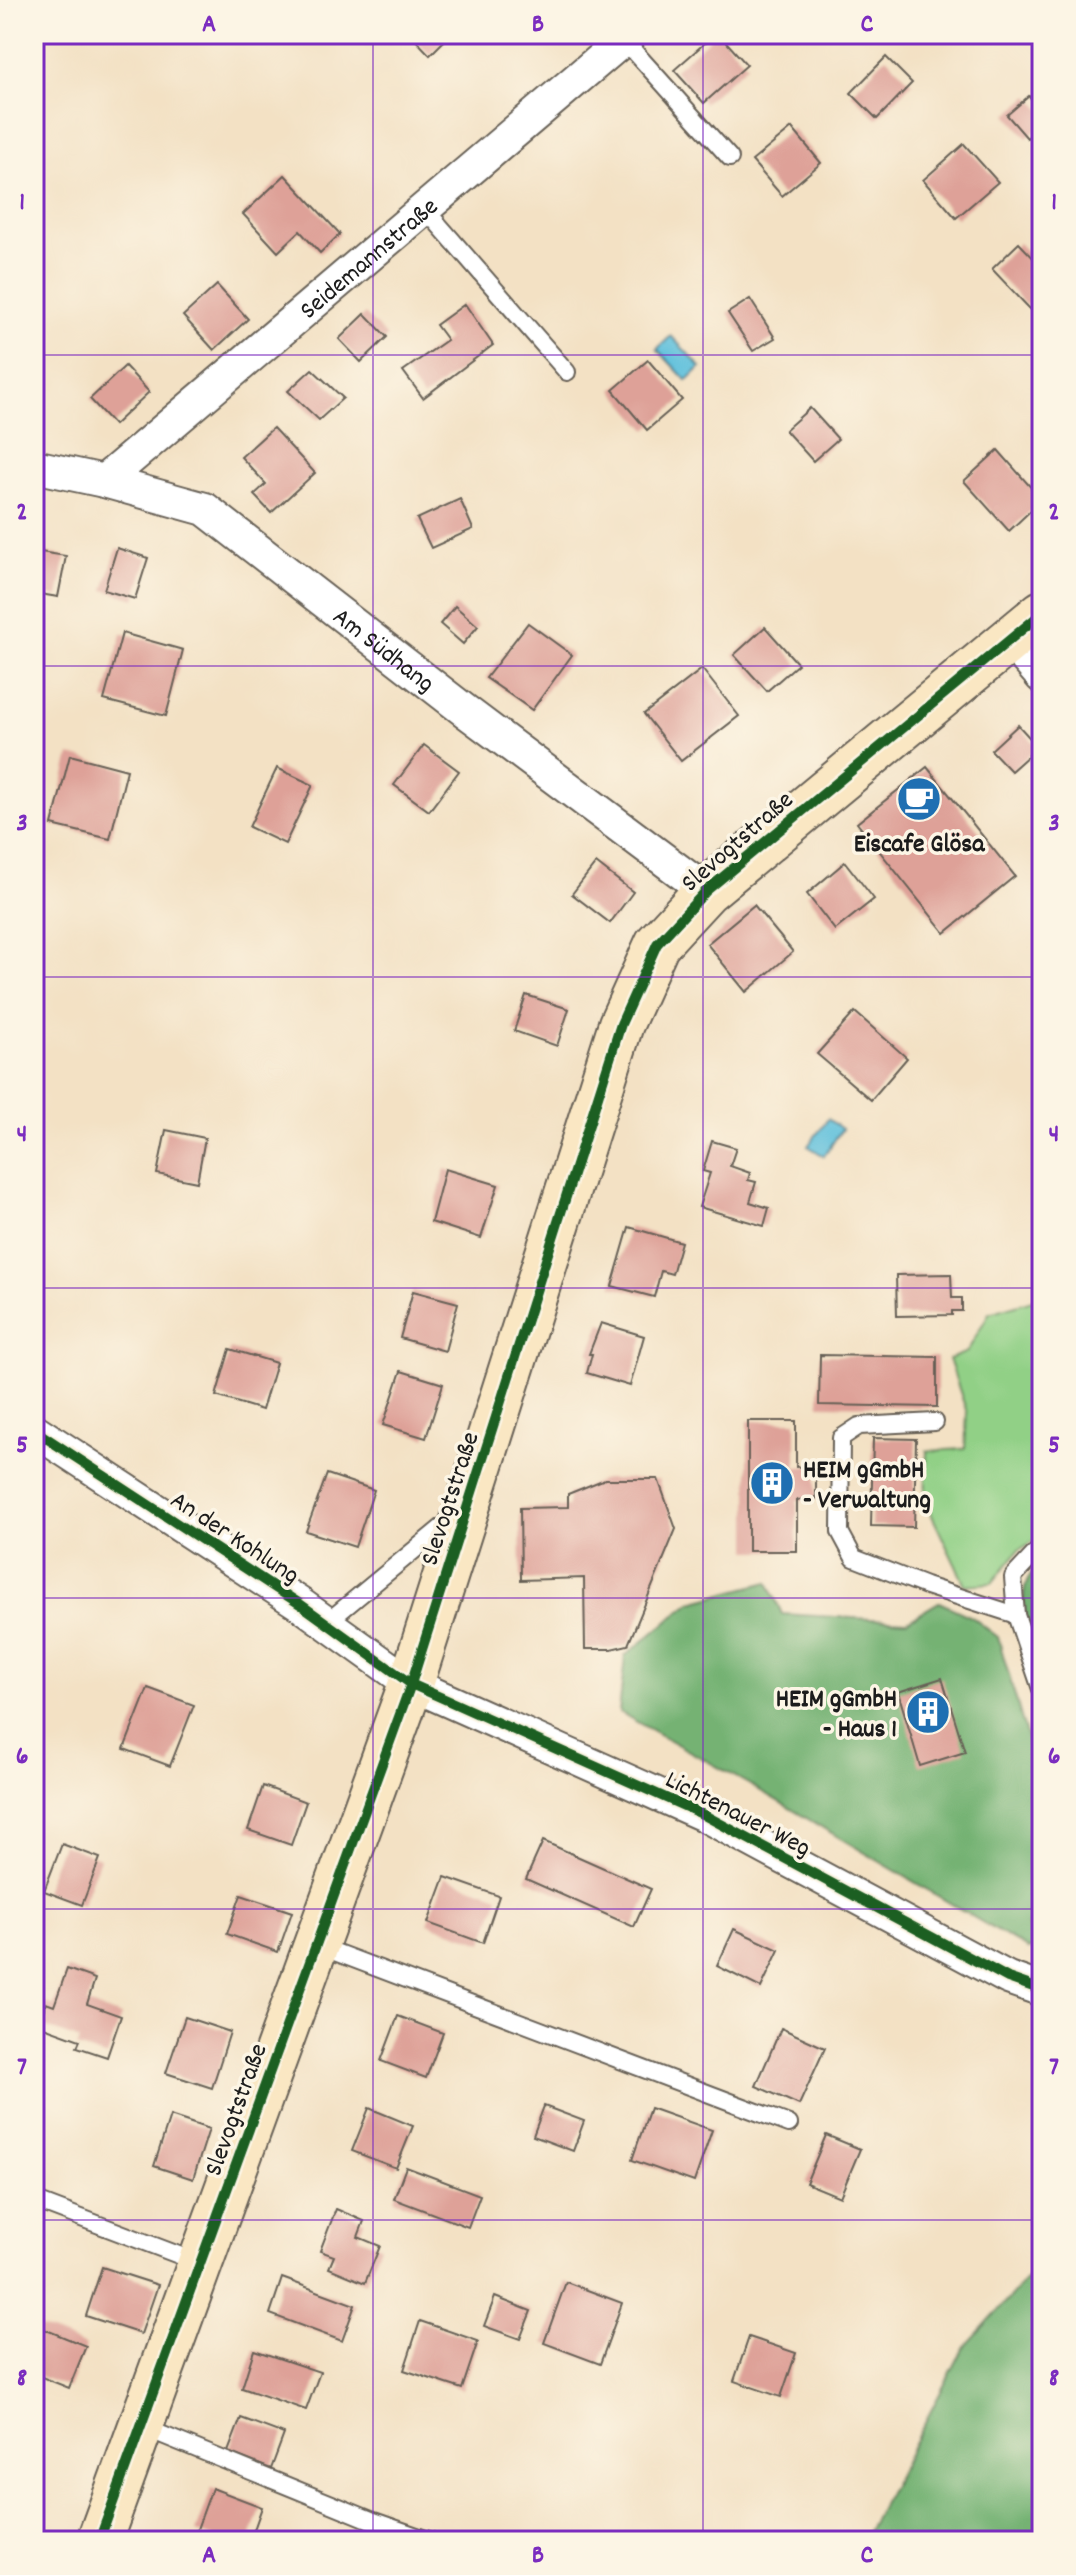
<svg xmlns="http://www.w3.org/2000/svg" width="1076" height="2575" viewBox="0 0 1076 2575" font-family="Dekko,sans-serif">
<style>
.green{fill:#91d086;stroke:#567651;stroke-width:2}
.forest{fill:#74b273;stroke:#486748;stroke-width:2}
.water{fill:#5ec0dc;stroke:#3d6e7c;stroke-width:2}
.building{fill:#dea198}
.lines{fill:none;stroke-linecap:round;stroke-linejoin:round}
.lane-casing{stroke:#676157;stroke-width:20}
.street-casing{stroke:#676157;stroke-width:36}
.secondary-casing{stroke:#676157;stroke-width:48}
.lane{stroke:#fff;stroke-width:16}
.street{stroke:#fff;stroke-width:32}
.secondary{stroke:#fae7c3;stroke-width:44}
.cycleway-casing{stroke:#fcf5e5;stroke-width:15}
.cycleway{stroke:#1b5e20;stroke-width:10}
.grid{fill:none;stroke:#7b2cbf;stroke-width:2;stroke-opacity:0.55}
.labels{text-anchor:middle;stroke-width:7;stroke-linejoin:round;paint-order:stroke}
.street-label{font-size:26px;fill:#1c1c1c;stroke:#fcf5e5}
.poi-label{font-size:26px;font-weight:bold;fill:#1c1c1c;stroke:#fcf5e5}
.neatline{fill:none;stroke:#7b2cbf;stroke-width:3}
.grid-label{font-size:26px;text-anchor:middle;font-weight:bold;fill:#7b2cbf}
</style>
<rect width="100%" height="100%" fill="#fcf5e5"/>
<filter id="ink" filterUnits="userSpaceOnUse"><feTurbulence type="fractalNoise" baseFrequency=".0125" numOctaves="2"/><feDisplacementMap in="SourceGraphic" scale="16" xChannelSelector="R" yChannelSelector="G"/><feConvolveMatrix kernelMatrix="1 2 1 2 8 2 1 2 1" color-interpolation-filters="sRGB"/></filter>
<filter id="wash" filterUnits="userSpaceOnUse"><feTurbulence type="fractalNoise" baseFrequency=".006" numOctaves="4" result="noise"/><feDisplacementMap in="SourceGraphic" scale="32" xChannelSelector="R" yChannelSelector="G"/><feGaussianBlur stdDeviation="1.8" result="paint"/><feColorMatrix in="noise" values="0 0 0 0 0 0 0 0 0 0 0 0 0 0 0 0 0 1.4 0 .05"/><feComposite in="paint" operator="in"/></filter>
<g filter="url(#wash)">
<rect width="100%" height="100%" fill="#f3e1c4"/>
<!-- green -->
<path class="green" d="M 1042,1297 L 1042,1536 L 1019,1550 L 992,1583 L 965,1585 L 925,1501 L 927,1451 L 965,1449 L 967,1413 L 949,1359 L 967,1352 L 989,1313 Z"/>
<!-- forest -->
<g class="forest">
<path d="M 1042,1564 L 1042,1664 C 1031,1633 1007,1588 1042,1564 Z"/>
<path d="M 768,1582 L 782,1614 L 907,1621 L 939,1602 L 972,1617 L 998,1637 L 1042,1790 L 1042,1917 L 1027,1924 L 1034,1946 L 1029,1950 L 759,1790 L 619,1712 L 625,1656 L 691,1602 Z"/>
<path d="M 1042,2262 L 1042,2541 L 863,2541 L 963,2349 Z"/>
</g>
<!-- water -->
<g class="water">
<path d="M 671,336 L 701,367 L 687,381 L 657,349 Z"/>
<path d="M 828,1119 L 842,1129 L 824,1156 L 808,1146 Z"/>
</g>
<g id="blocks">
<!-- building -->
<g class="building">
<path d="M 410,34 L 451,34 L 430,55 Z"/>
<path d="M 715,34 L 719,34 L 747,65 L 704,103 L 674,70 Z"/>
<path d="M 886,57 L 912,83 L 877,119 L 851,93 Z"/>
<path d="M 1029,96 L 1042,110 L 1042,125 L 1027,138 L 1007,115 Z"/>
<path d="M 792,128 L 821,163 L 782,196 L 752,161 Z"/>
<path d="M 964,144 L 998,182 L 956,218 L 923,180 Z"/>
<path d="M 285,175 L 340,234 L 320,253 L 300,231 L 278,252 L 243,214 Z"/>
<path d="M 1019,243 L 1042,267 L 1042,298 L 1030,309 L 992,269 Z"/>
<path d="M 217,285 L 248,319 L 214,350 L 183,316 Z"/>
<path d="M 750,299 L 775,338 L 753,351 L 728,313 Z"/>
<path d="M 465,304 L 493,345 L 423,398 L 403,371 L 447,340 L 436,325 Z"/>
<path d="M 365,314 L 387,337 L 361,362 L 339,339 Z"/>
<path d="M 648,360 L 682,400 L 647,430 L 613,390 Z"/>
<path d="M 125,366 L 149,392 L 114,425 L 90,399 Z"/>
<path d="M 312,369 L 343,398 L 319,420 L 288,391 Z"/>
<path d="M 810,408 L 838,439 L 813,461 L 785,430 Z"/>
<path d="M 273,428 L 315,473 L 271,513 L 254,495 L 266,484 L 241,457 Z"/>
<path d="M 998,450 L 1042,500 L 1009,531 L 964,481 Z"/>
<path d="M 460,499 L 473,529 L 431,548 L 417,519 Z"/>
<path d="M 117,548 L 148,558 L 135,599 L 104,590 Z"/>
<path d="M 34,551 L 66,556 L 58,597 L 34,593 Z"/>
<path d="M 455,606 L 478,626 L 463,644 L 440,624 Z"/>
<path d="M 528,623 L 572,655 L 532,710 L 486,678 Z"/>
<path d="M 765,627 L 798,664 L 767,691 L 734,655 Z"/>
<path d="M 122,633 L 183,650 L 166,716 L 104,700 Z"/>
<path d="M 702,669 L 739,716 L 681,761 L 644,714 Z"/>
<path d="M 1018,725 L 1038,747 L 1011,771 L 991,750 Z"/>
<path d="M 424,745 L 459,771 L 429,811 L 394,785 Z"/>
<path d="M 70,755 L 127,770 L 110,839 L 52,825 Z"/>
<path d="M 927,767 L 1015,876 L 945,933 L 857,823 Z"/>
<path d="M 277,768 L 313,785 L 285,844 L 249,827 Z"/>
<path d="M 845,862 L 874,899 L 835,930 L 807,894 Z"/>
<path d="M 596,863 L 633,892 L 610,923 L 572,894 Z"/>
<path d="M 754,905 L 793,952 L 746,992 L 707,944 Z"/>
<path d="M 526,995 L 569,1009 L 557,1046 L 514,1031 Z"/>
<path d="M 855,1012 L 907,1058 L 871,1100 L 817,1054 Z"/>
<path d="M 166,1130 L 205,1138 L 197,1182 L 157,1174 Z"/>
<path d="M 712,1141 L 736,1148 L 730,1166 L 750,1173 L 748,1180 L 756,1182 L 750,1202 L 769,1208 L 764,1226 L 699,1207 L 710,1173 L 703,1171 Z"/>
<path d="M 445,1169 L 498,1185 L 481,1238 L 431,1222 Z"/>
<path d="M 629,1227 L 681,1242 L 672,1274 L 661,1271 L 654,1297 L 612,1286 Z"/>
<path d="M 951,1274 L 952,1298 L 962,1298 L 962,1311 L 952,1311 L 952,1315 L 897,1316 L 896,1275 Z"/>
<path d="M 413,1291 L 458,1303 L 445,1351 L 400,1338 Z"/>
<path d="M 601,1323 L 644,1336 L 630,1386 L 587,1373 L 592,1354 L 589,1354 Z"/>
<path d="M 230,1349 L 276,1363 L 262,1410 L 216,1396 Z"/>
<path d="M 820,1355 L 937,1357 L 937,1407 L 819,1405 Z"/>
<path d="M 401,1371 L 443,1384 L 426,1438 L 383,1425 Z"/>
<path d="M 748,1421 L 796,1421 L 796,1467 L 816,1466 L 816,1499 L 797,1500 L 797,1551 L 748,1551 Z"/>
<path d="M 873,1438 L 916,1439 L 914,1527 L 871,1526 Z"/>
<path d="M 327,1474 L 374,1490 L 355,1547 L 306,1531 Z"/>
<path d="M 605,1479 L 658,1479 L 676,1529 L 628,1645 L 611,1649 L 585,1649 L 584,1578 L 521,1580 L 520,1508 L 568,1507 L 568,1494 Z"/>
<path d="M 942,1678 L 965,1752 L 920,1766 L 898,1692 Z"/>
<path d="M 148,1688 L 194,1705 L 170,1766 L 124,1749 Z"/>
<path d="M 263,1786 L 306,1802 L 291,1845 L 248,1830 Z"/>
<path d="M 543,1841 L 651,1889 L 634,1927 L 526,1879 Z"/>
<path d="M 62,1844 L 100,1858 L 82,1905 L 44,1891 Z"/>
<path d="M 445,1877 L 499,1896 L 483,1943 L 428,1923 Z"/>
<path d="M 241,1895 L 292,1912 L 278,1952 L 227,1934 Z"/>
<path d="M 734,1929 L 779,1950 L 761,1988 L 717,1966 Z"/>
<path d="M 67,1969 L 95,1979 L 87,2004 L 121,2016 L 107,2057 L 77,2047 L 80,2040 L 38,2025 L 46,2003 L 54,2006 Z"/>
<path d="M 398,2016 L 443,2033 L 426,2078 L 381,2061 Z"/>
<path d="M 185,2017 L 230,2032 L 212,2088 L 166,2073 Z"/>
<path d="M 781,2028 L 825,2048 L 799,2105 L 756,2086 Z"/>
<path d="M 544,2106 L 584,2121 L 573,2151 L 533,2136 Z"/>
<path d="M 369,2108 L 413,2126 L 396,2168 L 352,2151 Z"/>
<path d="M 650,2108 L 712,2130 L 694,2182 L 632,2160 Z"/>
<path d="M 170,2116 L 209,2129 L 193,2179 L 154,2166 Z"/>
<path d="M 826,2135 L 860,2149 L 840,2197 L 806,2183 Z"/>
<path d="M 406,2167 L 480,2195 L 468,2227 L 394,2199 Z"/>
<path d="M 336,2209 L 364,2221 L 358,2237 L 380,2246 L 365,2283 L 329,2268 L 334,2256 L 320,2251 Z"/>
<path d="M 102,2267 L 158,2285 L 141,2334 L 86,2316 Z"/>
<path d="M 282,2278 L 355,2305 L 342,2341 L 270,2314 Z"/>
<path d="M 566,2282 L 622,2303 L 600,2364 L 544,2343 Z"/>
<path d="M 495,2297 L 531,2311 L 520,2339 L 484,2326 Z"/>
<path d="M 420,2321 L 478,2341 L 462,2389 L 404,2370 Z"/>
<path d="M 34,2325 L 86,2346 L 69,2388 L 34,2374 Z"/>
<path d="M 749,2337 L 796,2353 L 781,2397 L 734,2381 Z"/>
<path d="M 254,2350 L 320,2372 L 306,2410 L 242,2388 Z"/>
<path d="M 241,2418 L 284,2434 L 271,2469 L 228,2452 Z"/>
<path d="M 212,2488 L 262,2507 L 250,2541 L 221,2541 L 196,2532 Z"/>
</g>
</g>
</g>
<g filter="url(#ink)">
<use href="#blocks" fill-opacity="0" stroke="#676157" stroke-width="2"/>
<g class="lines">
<!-- lane casing -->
<g class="lane-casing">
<g id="lane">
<path d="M 624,40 L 730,158"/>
<path d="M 425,209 L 567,372"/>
<path d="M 935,1422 L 859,1426 L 841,1438 L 840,1532 L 854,1558 L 926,1586 L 1016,1615"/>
<path d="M 1042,1546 L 1013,1577 L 1016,1615 L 1042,1692"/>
<path d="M 326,1623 L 452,1519"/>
<path d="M 319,1946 L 789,2124"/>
<path d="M 34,2200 L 197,2262"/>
<path d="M 143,2427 L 371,2520 L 431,2541"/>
</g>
</g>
<!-- street casing -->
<g class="street-casing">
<g id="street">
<path id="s1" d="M 34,466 L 104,481 L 205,509 L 464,710 L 706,891"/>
<path id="s2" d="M 104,481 L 630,34"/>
<path d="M 1010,640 L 1042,677"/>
<path d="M 34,1430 L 300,1604 L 411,1684 L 704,1815 L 1008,1978 L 1042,1990"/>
</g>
</g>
<!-- secondary casing -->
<g class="secondary-casing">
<path id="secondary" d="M 99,2541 L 411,1684 L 621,1024 L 657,944 L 706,891 L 1042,613"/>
</g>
<!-- lane -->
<use href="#lane" class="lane"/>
<!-- street -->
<use href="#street" class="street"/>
<!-- secondary -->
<use href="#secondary" class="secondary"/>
<!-- cycleway casing -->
<g class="cycleway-casing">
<g id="cycleway">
<path d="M 34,1430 L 300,1604 L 411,1684 L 704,1815 L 1008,1978 L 1042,1990"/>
<path d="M 99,2541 L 411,1684 L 621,1024 L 657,944 L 706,891 L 1042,613"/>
</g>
</g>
<!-- cycleway -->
<use href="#cycleway" class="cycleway"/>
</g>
</g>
<!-- grid -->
<path class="grid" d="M 373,34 L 373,2541M 703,34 L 703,2541M 34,355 L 1042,355M 34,666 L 1042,666M 34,977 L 1042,977M 34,1288 L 1042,1288M 34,1598 L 1042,1598M 34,1909 L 1042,1909M 34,2220 L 1042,2220"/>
<!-- icons -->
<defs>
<g id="cafe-disc" transform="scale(2.3)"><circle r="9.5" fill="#1f6fb2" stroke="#fcf5e5"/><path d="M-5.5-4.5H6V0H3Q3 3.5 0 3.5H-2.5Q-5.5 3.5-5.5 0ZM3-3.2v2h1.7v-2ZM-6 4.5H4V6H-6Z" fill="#fff"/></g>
<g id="building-disc" transform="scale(2.3)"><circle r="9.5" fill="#1f6fb2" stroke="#fcf5e5"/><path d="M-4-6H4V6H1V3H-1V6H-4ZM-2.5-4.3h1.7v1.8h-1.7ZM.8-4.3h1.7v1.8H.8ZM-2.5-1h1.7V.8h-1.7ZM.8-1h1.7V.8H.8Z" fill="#fff"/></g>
</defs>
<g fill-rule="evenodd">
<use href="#cafe-disc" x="919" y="799"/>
<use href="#building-disc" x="772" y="1483"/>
<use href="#building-disc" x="928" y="1712"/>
</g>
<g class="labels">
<!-- street labels -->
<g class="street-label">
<text dy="9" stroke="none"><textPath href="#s2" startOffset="346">Seidemannstraße</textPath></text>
<text dy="9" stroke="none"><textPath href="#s1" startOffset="404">Am Südhang</textPath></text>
<text transform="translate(736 840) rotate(-41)" y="9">Slevogtstraße</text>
<text transform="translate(448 1498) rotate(-72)" y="9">Slevogtstraße</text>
<text transform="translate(236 1536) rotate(33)" y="9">An der Kohlung</text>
<text transform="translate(739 1812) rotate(27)" y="9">Lichtenauer Weg</text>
<text transform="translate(234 2109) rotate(-70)" y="9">Slevogtstraße</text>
</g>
<!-- poi labels -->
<g class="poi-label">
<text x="919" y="851">Eiscafe Glösa</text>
<text x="803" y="1477" text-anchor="start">HEIM gGmbH<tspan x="803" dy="30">- Verwaltung</tspan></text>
<text x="897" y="1706" text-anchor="end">HEIM gGmbH<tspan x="897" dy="30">- Haus 1</tspan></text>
</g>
</g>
<!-- margin -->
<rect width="1076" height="2575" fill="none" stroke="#fcf5e5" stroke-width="88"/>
<rect x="44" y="44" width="988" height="2487" class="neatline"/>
<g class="grid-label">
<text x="209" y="31">A</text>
<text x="538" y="31">B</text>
<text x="867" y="31">C</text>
<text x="22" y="209">1</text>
<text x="1054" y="209">1</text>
<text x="22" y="519">2</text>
<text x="1054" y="519">2</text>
<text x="22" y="830">3</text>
<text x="1054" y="830">3</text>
<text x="22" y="1141">4</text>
<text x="1054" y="1141">4</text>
<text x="22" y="1452">5</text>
<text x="1054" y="1452">5</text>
<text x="22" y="1763">6</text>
<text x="1054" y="1763">6</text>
<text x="22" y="2074">7</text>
<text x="1054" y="2074">7</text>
<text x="22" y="2385">8</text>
<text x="1054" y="2385">8</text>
<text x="209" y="2562">A</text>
<text x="538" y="2562">B</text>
<text x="867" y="2562">C</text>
</g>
</svg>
